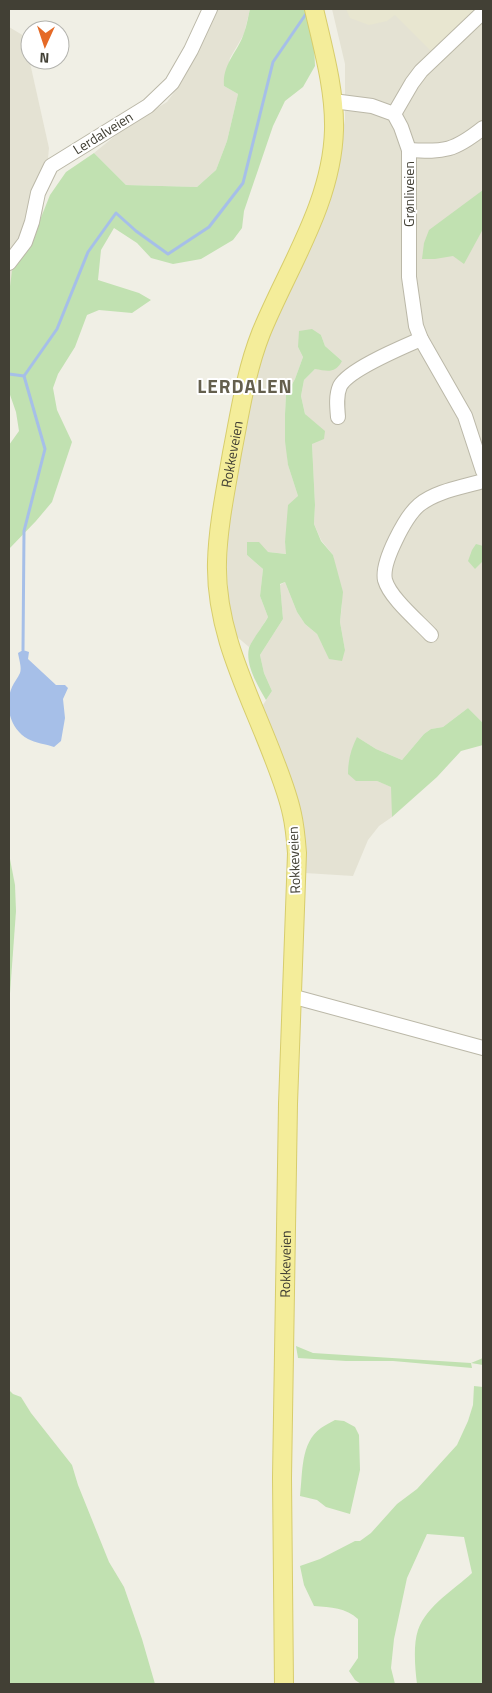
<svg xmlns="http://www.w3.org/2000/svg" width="492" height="1693" viewBox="0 0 492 1693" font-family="'Titillium Web',sans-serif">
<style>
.residential{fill:#e4e2d3}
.education{fill:#e8e6d0}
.green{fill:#c1e1b1}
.water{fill:#a6bfe8}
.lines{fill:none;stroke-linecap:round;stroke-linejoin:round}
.stream{stroke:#a6bfe8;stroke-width:3}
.minor-casing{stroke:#bbb8a8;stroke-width:16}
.major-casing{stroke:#d7cd6c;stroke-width:20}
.minor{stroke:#fff;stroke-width:14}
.major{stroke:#f4ed9a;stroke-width:18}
.labels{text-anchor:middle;stroke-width:4;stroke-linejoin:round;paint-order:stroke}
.street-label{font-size:14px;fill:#424035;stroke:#fff}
.district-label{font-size:19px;font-weight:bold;letter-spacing:1px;fill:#645f4d;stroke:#fff}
</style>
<rect width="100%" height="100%" fill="#f0efe5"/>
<!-- residential -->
<g class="residential">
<path d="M 216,9 L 250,9 L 244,34 L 230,58 L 224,86 L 238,94 L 227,141 L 216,170 L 197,187 L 126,185 L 94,153 L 126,127 L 167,102 L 181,83 Z"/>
<path d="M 332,9 L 483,9 L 483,723 L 468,708 L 443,727 L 431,729 L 424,734 L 402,760 L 376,749 L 357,737 L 356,781 L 377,781 L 392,787 L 392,817 L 379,826 L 368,840 L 353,876 L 305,873 L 263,705 L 272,691 L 264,673 L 260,655 L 283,619 L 280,585 L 285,582 L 297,612 L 305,624 L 317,634 L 322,644 L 345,650 L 340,622 L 342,605 L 333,555 L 321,540 L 314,524 L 315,505 L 312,444 L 301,396 L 304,380 L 315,369 L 342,361 L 325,346 L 321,335 L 298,347 L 303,357 L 295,379 L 286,395 L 285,414 L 288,465 L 298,496 L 285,542 L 287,554 L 268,552 L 247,555 L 263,569 L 260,596 L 268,617 L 249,647 L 236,636 L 228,605 L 227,563 L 229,515 L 246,419 L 261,355 L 333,191 L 345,119 L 345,64 Z"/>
<path d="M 9,27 L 24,36 L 49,148 L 41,231 L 9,291 Z"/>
</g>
<!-- education -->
<path class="education" d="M 346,9 L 478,9 L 432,52 L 395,15 L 387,21 L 369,25 L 350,18 Z"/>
<!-- green -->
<g class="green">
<path d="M 250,9 L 305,9 L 314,44 L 315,66 L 303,87 L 285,101 L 273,126 L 244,211 L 242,228 L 233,240 L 201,259 L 173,264 L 151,258 L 137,243 L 114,228 L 101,250 L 98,280 L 139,293 L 151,300 L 132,313 L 99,310 L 87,315 L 75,347 L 58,374 L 53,388 L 57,410 L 72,442 L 52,502 L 36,521 L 9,549 L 9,445 L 19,431 L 16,412 L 9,392 L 9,294 L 12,271 L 28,250 L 50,195 L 66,172 L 94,153 L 126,185 L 197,187 L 216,170 L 227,141 L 238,94 L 224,86 C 222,64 238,52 244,33 C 247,25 248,17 250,9 Z"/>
<path d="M 483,190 L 483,229 L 464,264 L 453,256 L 435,259 L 422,259 L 424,243 L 429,230 Z"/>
<path d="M 312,329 L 321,335 L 325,346 L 342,361 C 335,374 327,371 315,369 L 304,380 L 301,396 L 305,414 L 325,431 L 324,439 L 312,444 L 315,505 L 314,524 L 321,541 L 333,555 L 343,592 L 340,622 L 345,650 L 342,661 L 329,659 L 317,634 L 305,624 L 297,612 L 285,582 L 280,584 L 283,619 L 260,655 L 264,673 L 272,691 L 266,700 C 258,686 245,665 249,648 C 250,643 265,623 268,617 L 260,596 L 263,569 L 247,555 L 247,542 L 259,542 L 268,552 L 286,554 L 285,542 L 288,505 L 298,496 L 288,465 L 285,441 L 285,414 L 286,395 L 295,379 L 303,357 L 298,347 L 299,331 Z"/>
<path d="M 476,544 L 483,546 L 483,561 L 475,569 L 468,561 L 472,550 Z"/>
<path d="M 468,708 L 483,723 L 483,745 L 461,751 L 437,777 L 392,817 L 391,787 L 377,781 L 356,781 L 348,774 C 348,760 351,749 357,737 L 376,749 L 402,760 L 424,734 L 431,729 L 443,727 Z"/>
<path d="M 9,854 L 15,885 L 16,911 L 9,1007 Z"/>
<path d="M 296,1346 L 313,1353 L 471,1363 L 483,1358 L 483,1365 L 471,1363 L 472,1368 L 393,1361 L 346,1361 L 298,1358 Z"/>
<path d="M 474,1386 L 483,1387 L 483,1684 L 417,1684 C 415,1668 413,1645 418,1630 C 427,1605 454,1590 472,1573 L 464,1537 L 427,1534 L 407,1578 L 394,1639 L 391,1668 L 395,1684 L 361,1684 L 355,1680 L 349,1671 L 358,1658 L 358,1619 C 346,1608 331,1607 314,1606 L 304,1585 L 300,1566 L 320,1559 L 355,1541 L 360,1541 L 371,1533 L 397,1504 L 417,1489 L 457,1445 L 468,1421 L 473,1405 Z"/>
<path d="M 9,1390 L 13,1394 L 21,1397 L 31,1413 L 72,1465 L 78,1485 L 109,1562 L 124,1587 L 142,1639 L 155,1684 L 9,1684 Z"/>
<path d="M 335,1420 L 344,1421 L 355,1427 L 359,1435 L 360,1470 L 350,1514 L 326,1507 L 317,1500 L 300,1496 C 303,1473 300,1443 321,1428 C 325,1425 330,1423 335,1420 Z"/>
</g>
<!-- water -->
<path class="water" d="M 23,650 L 29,652 L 28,659 L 56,685 L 65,685 L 68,688 L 63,699 L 65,718 L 61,741 L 54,747 C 46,744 35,743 28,739 C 10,729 4,705 12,687 C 14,682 18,678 20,673 C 22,668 19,659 18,653 Z"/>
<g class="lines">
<!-- stream -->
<g class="stream">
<path d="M 9,374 L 24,376 L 57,329 L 88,252 L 116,213 L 136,231 L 168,254 L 209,227 L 243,183 L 273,62 L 308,11"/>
<path d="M 23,650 L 24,531 L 45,449 L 24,376"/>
</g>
<!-- minor casing -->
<g class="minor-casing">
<g id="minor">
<path d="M 333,101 L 372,106 L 394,114 L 401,127 L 409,150 L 409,277 L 416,326 L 421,339 L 465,416 L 483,471"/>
<path d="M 394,114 L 412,83 L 421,71 L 483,12"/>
<path d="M 409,150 C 445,152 454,151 483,128"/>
<path d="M 9,263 L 25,242 L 32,222 L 38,193 L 51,166 L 148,106 L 172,83 L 191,50 L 210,9"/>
<path d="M 338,417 C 337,406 336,395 340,386 C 349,369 403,347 421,339"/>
<path d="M 431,635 C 418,621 390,598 385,580 C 381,562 406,516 419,505 C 436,491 463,487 483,481"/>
<path d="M 291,996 L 483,1048"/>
</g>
</g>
<!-- major casing -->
<g class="major-casing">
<g id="major">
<path id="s1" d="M 284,1684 L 282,1478 L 288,1104 L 297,853 C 296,840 295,827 292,814 C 288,795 281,777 274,759 C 250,695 215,633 217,562 C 218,525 226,489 232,453 C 240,412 246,371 261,333 C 288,267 332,203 334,130 C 335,90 323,48 314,9"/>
</g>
</g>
<!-- minor -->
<use href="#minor" class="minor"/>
<!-- major -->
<use href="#major" class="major"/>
</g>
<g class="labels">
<!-- street labels -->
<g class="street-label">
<text transform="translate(103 133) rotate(-32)" y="5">Lerdalveien</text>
<text transform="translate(409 194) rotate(-90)" y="5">Grønliveien</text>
<text dy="5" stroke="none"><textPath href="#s1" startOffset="1244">Rokkeveien</textPath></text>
<text transform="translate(294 860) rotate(-92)" y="5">Rokkeveien</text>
<text dy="5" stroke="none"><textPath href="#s1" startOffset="420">Rokkeveien</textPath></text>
</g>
<!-- district labels -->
<g class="district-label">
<text x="245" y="393">LERDALEN</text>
</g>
</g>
<!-- border -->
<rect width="492" height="1693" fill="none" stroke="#424035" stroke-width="20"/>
<!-- north arrow -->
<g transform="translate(45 45) rotate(183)"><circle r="24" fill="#ffffff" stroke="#b3b3ae"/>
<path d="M0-4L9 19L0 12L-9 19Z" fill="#e56a27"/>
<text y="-8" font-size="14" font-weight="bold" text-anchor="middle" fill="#424035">N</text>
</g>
</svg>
